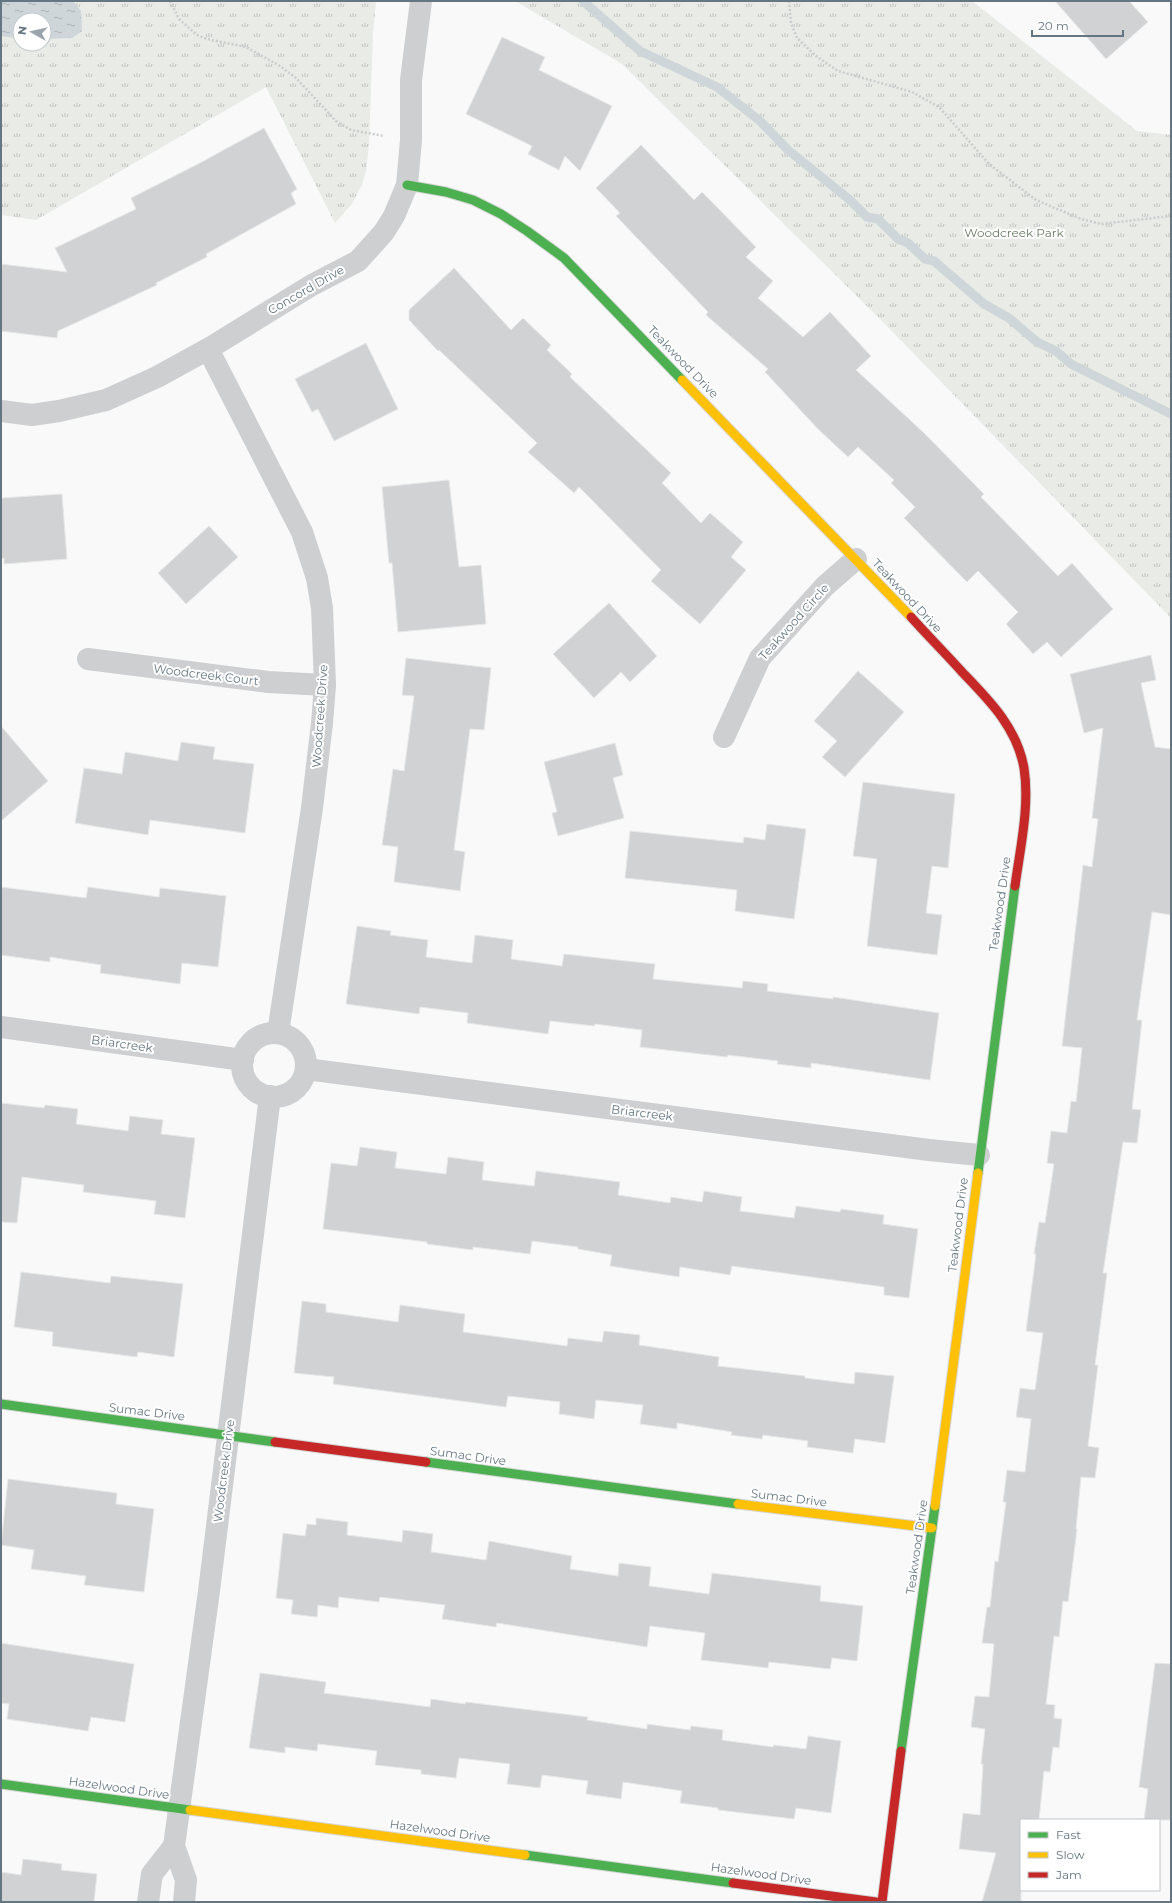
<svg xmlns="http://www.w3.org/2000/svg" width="1172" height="1903" viewBox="0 0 1172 1903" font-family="Montserrat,sans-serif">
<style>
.grass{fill:url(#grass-tufts);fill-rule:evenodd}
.water{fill:url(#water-ripples)}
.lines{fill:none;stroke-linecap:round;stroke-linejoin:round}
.stream{stroke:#ced6d9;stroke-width:9}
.building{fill:#d0d2d3;stroke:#e8e8e8}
.fast-casing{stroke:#d5d6d7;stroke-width:11}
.slow-casing{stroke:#d5d6d7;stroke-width:11}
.jam-casing{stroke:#d5d6d7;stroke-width:11}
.path{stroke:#cbcccd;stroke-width:2.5;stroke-dasharray:2 2;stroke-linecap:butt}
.street{stroke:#cecfd0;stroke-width:22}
.fast{stroke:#4caf50;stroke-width:9}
.slow{stroke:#ffc107;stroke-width:9}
.jam{stroke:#c62828;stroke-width:9}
.labels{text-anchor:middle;stroke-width:4;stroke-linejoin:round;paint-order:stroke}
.park-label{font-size:12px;fill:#687a64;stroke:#fff}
.street-label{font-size:12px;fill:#657683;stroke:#fff}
</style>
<defs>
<pattern id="grass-tufts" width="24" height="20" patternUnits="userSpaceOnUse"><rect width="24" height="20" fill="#e8ebe6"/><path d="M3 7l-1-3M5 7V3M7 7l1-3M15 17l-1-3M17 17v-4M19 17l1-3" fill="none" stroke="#c0c3c0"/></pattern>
<pattern id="water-ripples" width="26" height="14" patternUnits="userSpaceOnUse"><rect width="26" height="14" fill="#ced6d9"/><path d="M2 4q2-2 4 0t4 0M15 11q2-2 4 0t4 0" fill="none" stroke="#abb2b5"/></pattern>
</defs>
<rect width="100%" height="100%" fill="#f9f9f9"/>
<!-- grass -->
<g class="grass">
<path d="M 1,1 L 376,1 L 373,34 L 369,145 L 366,172 L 361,187 L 351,205 L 335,223 L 266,87 L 36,220 L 1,215 ZM 20,20 L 44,20 L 44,44 L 20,44 Z"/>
<path d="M 515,1 L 972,1 L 1137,131 L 1171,135 L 1171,618 L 881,320 L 622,64 Z"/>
</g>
<!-- water -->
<path class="water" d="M 1,1 L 73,1 L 81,11 L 82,31 L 72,38 L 44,39 L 44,20 L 20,20 L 20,39 L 1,36 Z"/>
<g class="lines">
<!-- stream -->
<path class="stream" d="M 583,1 L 640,51 L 717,87 L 760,121 L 788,150 L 850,200 L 867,217 L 878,219 L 898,239 L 908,243 L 925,259 L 934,261 L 984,304 L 1009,318 L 1037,342 L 1056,351 L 1071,364 L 1171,414"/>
</g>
<!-- building -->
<g class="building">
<path d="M 1055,1 L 1129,1 L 1148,22 L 1106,59 Z"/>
<path d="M 502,37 L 545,57 L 539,70 L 612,106 L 580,171 L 565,156 L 559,170 L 528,154 L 532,146 L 466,114 Z"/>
<path d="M 264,128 L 297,189 L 291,193 L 296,204 L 206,254 L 207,257 L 156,283 L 157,285 L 58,331 L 57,338 L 1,331 L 1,264 L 67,272 L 55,248 L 136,209 L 131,198 L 198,164 Z"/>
<path d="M 641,145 L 694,200 L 702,192 L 756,247 L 746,257 L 773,281 L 758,298 L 803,337 L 830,312 L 871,356 L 856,370 L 924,433 L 984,494 L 981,497 L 1058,576 L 1072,563 L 1113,609 L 1061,657 L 1047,642 L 1033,654 L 1006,624 L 1018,612 L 978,571 L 967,582 L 904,518 L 915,507 L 891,483 L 894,480 L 858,447 L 848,457 L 818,429 L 765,372 L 768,369 L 706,315 L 708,312 L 616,216 L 620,213 L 596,188 Z"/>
<path d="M 454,268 L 511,330 L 523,318 L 551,345 L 547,350 L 572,374 L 570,377 L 671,473 L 662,483 L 701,523 L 710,513 L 743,542 L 731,557 L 746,570 L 700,624 L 651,581 L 661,570 L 579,487 L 574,493 L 528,452 L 537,443 L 439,350 L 438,351 L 409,320 L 409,310 Z"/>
<path d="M 366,343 L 398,409 L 334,441 L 318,409 L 312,412 L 295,379 Z"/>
<path d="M 449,480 L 459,567 L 481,565 L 486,624 L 398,632 L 392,563 L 389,563 L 382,487 Z"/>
<path d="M 62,494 L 67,559 L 4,564 L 4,558 L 1,559 L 1,498 Z"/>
<path d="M 209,526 L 238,557 L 186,604 L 158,573 Z"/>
<path d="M 609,603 L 657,656 L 630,682 L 621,672 L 594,698 L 553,654 Z"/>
<path d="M 1151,655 L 1156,680 L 1141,683 L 1155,747 L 1171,749 L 1171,915 L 1152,912 L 1137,1020 L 1142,1020 L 1132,1109 L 1141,1110 L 1137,1143 L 1123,1142 L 1103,1273 L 1107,1273 L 1095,1365 L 1098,1365 L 1088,1446 L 1099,1448 L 1095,1478 L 1081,1477 L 1076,1529 L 1077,1529 L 1068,1602 L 1063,1601 L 1059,1637 L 1054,1636 L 1046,1704 L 1055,1705 L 1054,1718 L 1062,1719 L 1059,1748 L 1053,1747 L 1050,1772 L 1044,1771 L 1039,1820 L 1021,1820 L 1021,1902 L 982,1902 L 996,1853 L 959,1849 L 963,1813 L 980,1815 L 983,1764 L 981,1764 L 985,1729 L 971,1727 L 975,1696 L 989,1697 L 994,1644 L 982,1643 L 987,1607 L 990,1607 L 995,1561 L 998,1562 L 1006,1502 L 1003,1502 L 1007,1470 L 1025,1472 L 1031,1419 L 1016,1417 L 1020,1388 L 1035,1390 L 1043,1333 L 1026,1331 L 1036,1254 L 1034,1254 L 1039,1222 L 1045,1223 L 1054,1164 L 1047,1163 L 1051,1131 L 1067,1133 L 1071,1101 L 1076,1102 L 1082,1048 L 1062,1046 L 1083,865 L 1092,867 L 1098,819 L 1092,818 L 1103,728 L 1084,733 L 1070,674 Z"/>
<path d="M 406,658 L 491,668 L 484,730 L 470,729 L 454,850 L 465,852 L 460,891 L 394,882 L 398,847 L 382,845 L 393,769 L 404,771 L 414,696 L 402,695 Z"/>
<path d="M 858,671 L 904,712 L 845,777 L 822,757 L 837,741 L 814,721 Z"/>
<path d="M 1,726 L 48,781 L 1,821 Z"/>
<path d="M 181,742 L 215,747 L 213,759 L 254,764 L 245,833 L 150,820 L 148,835 L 75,823 L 84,768 L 122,774 L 125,752 L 178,761 Z"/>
<path d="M 615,743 L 623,775 L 613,778 L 624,818 L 558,836 L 552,813 L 557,812 L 544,762 Z"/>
<path d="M 863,782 L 955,794 L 948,868 L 932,866 L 926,913 L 942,915 L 937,955 L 867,946 L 877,859 L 853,856 Z"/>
<path d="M 767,824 L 806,829 L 794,919 L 735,911 L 737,890 L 625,878 L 630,831 L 743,843 L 744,837 L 765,840 Z"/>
<path d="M 1,887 L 86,898 L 88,887 L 159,897 L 160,888 L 226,896 L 218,967 L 182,963 L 180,984 L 100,973 L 101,965 L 50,957 L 50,962 L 1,955 Z"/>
<path d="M 357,926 L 391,931 L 390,935 L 428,940 L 426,957 L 472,963 L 475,935 L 513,940 L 511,959 L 562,966 L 564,954 L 617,960 L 655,964 L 653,979 L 742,988 L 743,981 L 768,984 L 767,991 L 833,999 L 833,997 L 939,1013 L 930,1080 L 811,1063 L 811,1068 L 777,1064 L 778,1061 L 728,1055 L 727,1057 L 640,1047 L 642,1030 L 595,1024 L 594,1026 L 550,1021 L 548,1034 L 467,1023 L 468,1013 L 420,1007 L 419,1014 L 346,1004 Z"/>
<path d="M 1,1103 L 44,1108 L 45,1105 L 78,1109 L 76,1124 L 128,1131 L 130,1116 L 163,1120 L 161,1134 L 195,1138 L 185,1218 L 154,1214 L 156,1201 L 83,1192 L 84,1185 L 22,1177 L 17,1223 L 1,1222 Z"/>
<path d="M 360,1147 L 397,1152 L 395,1168 L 446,1174 L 448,1157 L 484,1162 L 482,1180 L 534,1186 L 536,1171 L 620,1182 L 618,1195 L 670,1203 L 671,1197 L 702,1202 L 704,1191 L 742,1197 L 740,1211 L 794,1218 L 796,1206 L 840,1212 L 841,1209 L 884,1215 L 883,1224 L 918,1229 L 909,1298 L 884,1295 L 884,1287 L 732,1266 L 730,1275 L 680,1267 L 679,1277 L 610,1266 L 612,1255 L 578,1249 L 578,1247 L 532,1241 L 530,1254 L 473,1247 L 473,1250 L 427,1244 L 427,1242 L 323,1229 L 331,1163 L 357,1166 Z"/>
<path d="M 21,1272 L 110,1283 L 111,1276 L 183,1284 L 174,1357 L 138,1352 L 137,1357 L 52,1346 L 53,1332 L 14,1327 Z"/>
<path d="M 302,1301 L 326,1304 L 326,1312 L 398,1322 L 400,1305 L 465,1314 L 463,1332 L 567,1346 L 568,1338 L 602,1342 L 604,1331 L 640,1335 L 639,1345 L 719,1357 L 718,1366 L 805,1376 L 805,1378 L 854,1384 L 855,1372 L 894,1376 L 885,1443 L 855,1439 L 853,1453 L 807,1447 L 808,1441 L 763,1435 L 762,1439 L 731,1435 L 732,1432 L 677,1423 L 677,1429 L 640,1424 L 643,1405 L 596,1400 L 594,1419 L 559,1414 L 560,1402 L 508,1396 L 506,1407 L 333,1384 L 334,1377 L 294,1373 Z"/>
<path d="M 8,1479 L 117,1493 L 116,1504 L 154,1509 L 144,1592 L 84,1585 L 86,1576 L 31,1569 L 34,1550 L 1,1545 Z"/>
<path d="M 316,1518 L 348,1522 L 347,1535 L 402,1542 L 403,1530 L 433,1534 L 431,1552 L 486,1560 L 489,1541 L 572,1556 L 570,1569 L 618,1576 L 619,1563 L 651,1567 L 649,1586 L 709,1594 L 712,1573 L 821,1586 L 820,1601 L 863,1606 L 857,1661 L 832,1658 L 830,1669 L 769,1662 L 768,1668 L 701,1660 L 705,1633 L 650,1626 L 647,1647 L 497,1623 L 496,1627 L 442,1619 L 445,1605 L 380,1597 L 379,1602 L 339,1597 L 338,1608 L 318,1605 L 317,1617 L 291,1614 L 293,1600 L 276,1598 L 283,1533 L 305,1536 L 307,1524 L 316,1525 Z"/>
<path d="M 1,1643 L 134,1664 L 125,1722 L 91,1717 L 88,1731 L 7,1719 L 9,1704 L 1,1703 Z"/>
<path d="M 1155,1663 L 1171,1664 L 1171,1820 L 1144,1820 L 1148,1789 L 1139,1787 Z"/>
<path d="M 260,1673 L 326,1682 L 324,1693 L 430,1707 L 431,1699 L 465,1704 L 466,1702 L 588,1717 L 587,1720 L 647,1729 L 647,1724 L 690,1730 L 691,1726 L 723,1730 L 722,1740 L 773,1747 L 774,1745 L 806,1749 L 808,1736 L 841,1741 L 831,1813 L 796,1808 L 794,1819 L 718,1810 L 718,1808 L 680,1803 L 682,1791 L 623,1782 L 621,1799 L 586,1794 L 588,1781 L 542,1775 L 540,1788 L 507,1784 L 510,1764 L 459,1758 L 456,1778 L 421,1774 L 421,1770 L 375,1765 L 377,1751 L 318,1744 L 317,1751 L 285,1747 L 285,1753 L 249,1748 Z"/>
<path d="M 23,1859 L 62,1864 L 61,1870 L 97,1874 L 94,1902 L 1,1902 L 1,1872 L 21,1875 Z"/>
</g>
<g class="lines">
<!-- fast casing -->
<g class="fast-casing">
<g id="fast">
<path d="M 407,185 L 446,192 L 473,200 L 501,214 L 527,231 L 564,258 L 682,380"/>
<path d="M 978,1173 L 1015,886"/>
<path d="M 1,1404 L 275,1442"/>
<path d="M 426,1462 L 738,1504"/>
<path d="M 901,1751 L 935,1506"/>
<path d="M 1,1784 L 190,1810"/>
<path d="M 525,1855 L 733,1883"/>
</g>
</g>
<!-- slow casing -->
<g class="slow-casing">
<g id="slow">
<path d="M 682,380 L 911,617"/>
<path d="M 738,1504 L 932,1528"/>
<path d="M 935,1506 L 978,1173"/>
<path d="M 190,1810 L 525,1855"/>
</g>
</g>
<!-- jam casing -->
<g class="jam-casing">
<g id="jam">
<path d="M 911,617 C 928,636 946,654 963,673 C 990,701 1017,728 1024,768 C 1030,806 1020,849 1015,886"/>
<path d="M 275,1442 L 426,1462"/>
<path d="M 733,1883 L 876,1902"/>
<path d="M 882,1902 L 901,1751"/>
</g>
</g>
<!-- path -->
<g class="path">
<path d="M 170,1 L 179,19 L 197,35 L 207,39 L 246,47 L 280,66 L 296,78 L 336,121 L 351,130 L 384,136"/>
<path d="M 789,1 L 791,23 L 797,38 L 816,56 L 838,71 L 912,92 L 939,107 L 989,164 L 1036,200 L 1081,219 L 1101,224 L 1171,216"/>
</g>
<!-- street -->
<g class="street">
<path d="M 208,349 L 302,532 L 317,578 L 322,608 L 325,685 L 322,723 L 312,808 L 278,1033"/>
<path d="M 1,411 L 32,415 L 59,411 L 106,400 L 157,377 L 208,349 L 312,285 L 358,261 L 384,232 L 394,216 L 407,185 L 411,140 L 411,80 L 421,1"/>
<path d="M 88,659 L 268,682 L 325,685"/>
<path d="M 724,737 L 760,658 L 825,586 L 856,559"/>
<path d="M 1,1027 L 243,1060"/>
<circle cx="274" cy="1065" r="32"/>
<path d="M 306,1069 L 929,1150 L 979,1155"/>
<path d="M 148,1902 L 152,1874 L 174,1846"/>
<path d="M 184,1902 L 186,1880 L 174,1846 L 209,1591 L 270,1096"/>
</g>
<!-- fast -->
<use href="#fast" class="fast"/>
<!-- slow -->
<use href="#slow" class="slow"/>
<!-- jam -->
<use href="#jam" class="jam"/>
</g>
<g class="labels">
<!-- park labels -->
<g class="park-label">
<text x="1014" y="237">Woodcreek Park</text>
</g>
<!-- street labels -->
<g class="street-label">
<text transform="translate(306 290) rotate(-30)" y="4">Concord Drive</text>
<text transform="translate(683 362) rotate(46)" y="4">Teakwood Drive</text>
<text transform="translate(907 596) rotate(47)" y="4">Teakwood Drive</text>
<text transform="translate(794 622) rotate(-48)" y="4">Teakwood Circle</text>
<text transform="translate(206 675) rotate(7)" y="4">Woodcreek Court</text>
<text transform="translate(320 716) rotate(-86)" y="4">Woodcreek Drive</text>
<text transform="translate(1000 904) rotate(-82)" y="4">Teakwood Drive</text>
<text transform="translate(122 1044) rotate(8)" y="4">Briarcreek</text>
<text transform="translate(642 1113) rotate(7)" y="4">Briarcreek</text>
<text transform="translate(958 1225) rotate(-83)" y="4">Teakwood Drive</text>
<text transform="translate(147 1412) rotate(7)" y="4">Sumac Drive</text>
<text transform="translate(468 1456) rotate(8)" y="4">Sumac Drive</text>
<text transform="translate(224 1471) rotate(-83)" y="4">Woodcreek Drive</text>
<text transform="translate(789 1498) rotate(7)" y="4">Sumac Drive</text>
<text transform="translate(917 1547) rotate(-82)" y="4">Teakwood Drive</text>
<text transform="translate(119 1788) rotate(8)" y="4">Hazelwood Drive</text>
<text transform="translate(440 1831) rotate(8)" y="4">Hazelwood Drive</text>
<text transform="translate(761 1874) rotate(8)" y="4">Hazelwood Drive</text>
</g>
</g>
<!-- border -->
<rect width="1172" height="1903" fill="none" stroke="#657683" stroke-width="4"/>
<!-- legend -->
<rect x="1020" y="1819" width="140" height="72" fill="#ffffff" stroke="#c1c8cd"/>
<rect x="1028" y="1832" width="20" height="6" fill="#4caf50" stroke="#c1c8cd"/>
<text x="1056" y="1839" font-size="12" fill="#657683">Fast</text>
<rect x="1028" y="1852" width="20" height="6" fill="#ffc107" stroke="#c1c8cd"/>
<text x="1056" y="1859" font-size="12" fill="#657683">Slow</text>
<rect x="1028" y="1872" width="20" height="6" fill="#c62828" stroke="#c1c8cd"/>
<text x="1056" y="1879" font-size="12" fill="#657683">Jam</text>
<!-- north arrow -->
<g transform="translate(32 32) rotate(278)"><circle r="19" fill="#ffffff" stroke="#c1c8cd"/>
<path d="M0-3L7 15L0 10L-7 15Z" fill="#99a4ac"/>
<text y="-6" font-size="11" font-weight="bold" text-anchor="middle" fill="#657683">N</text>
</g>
<!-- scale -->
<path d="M1032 30v6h91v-6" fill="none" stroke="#657683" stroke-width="2"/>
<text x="1038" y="30" font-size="12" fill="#657683" stroke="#ffffff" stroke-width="3" paint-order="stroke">20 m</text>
</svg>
